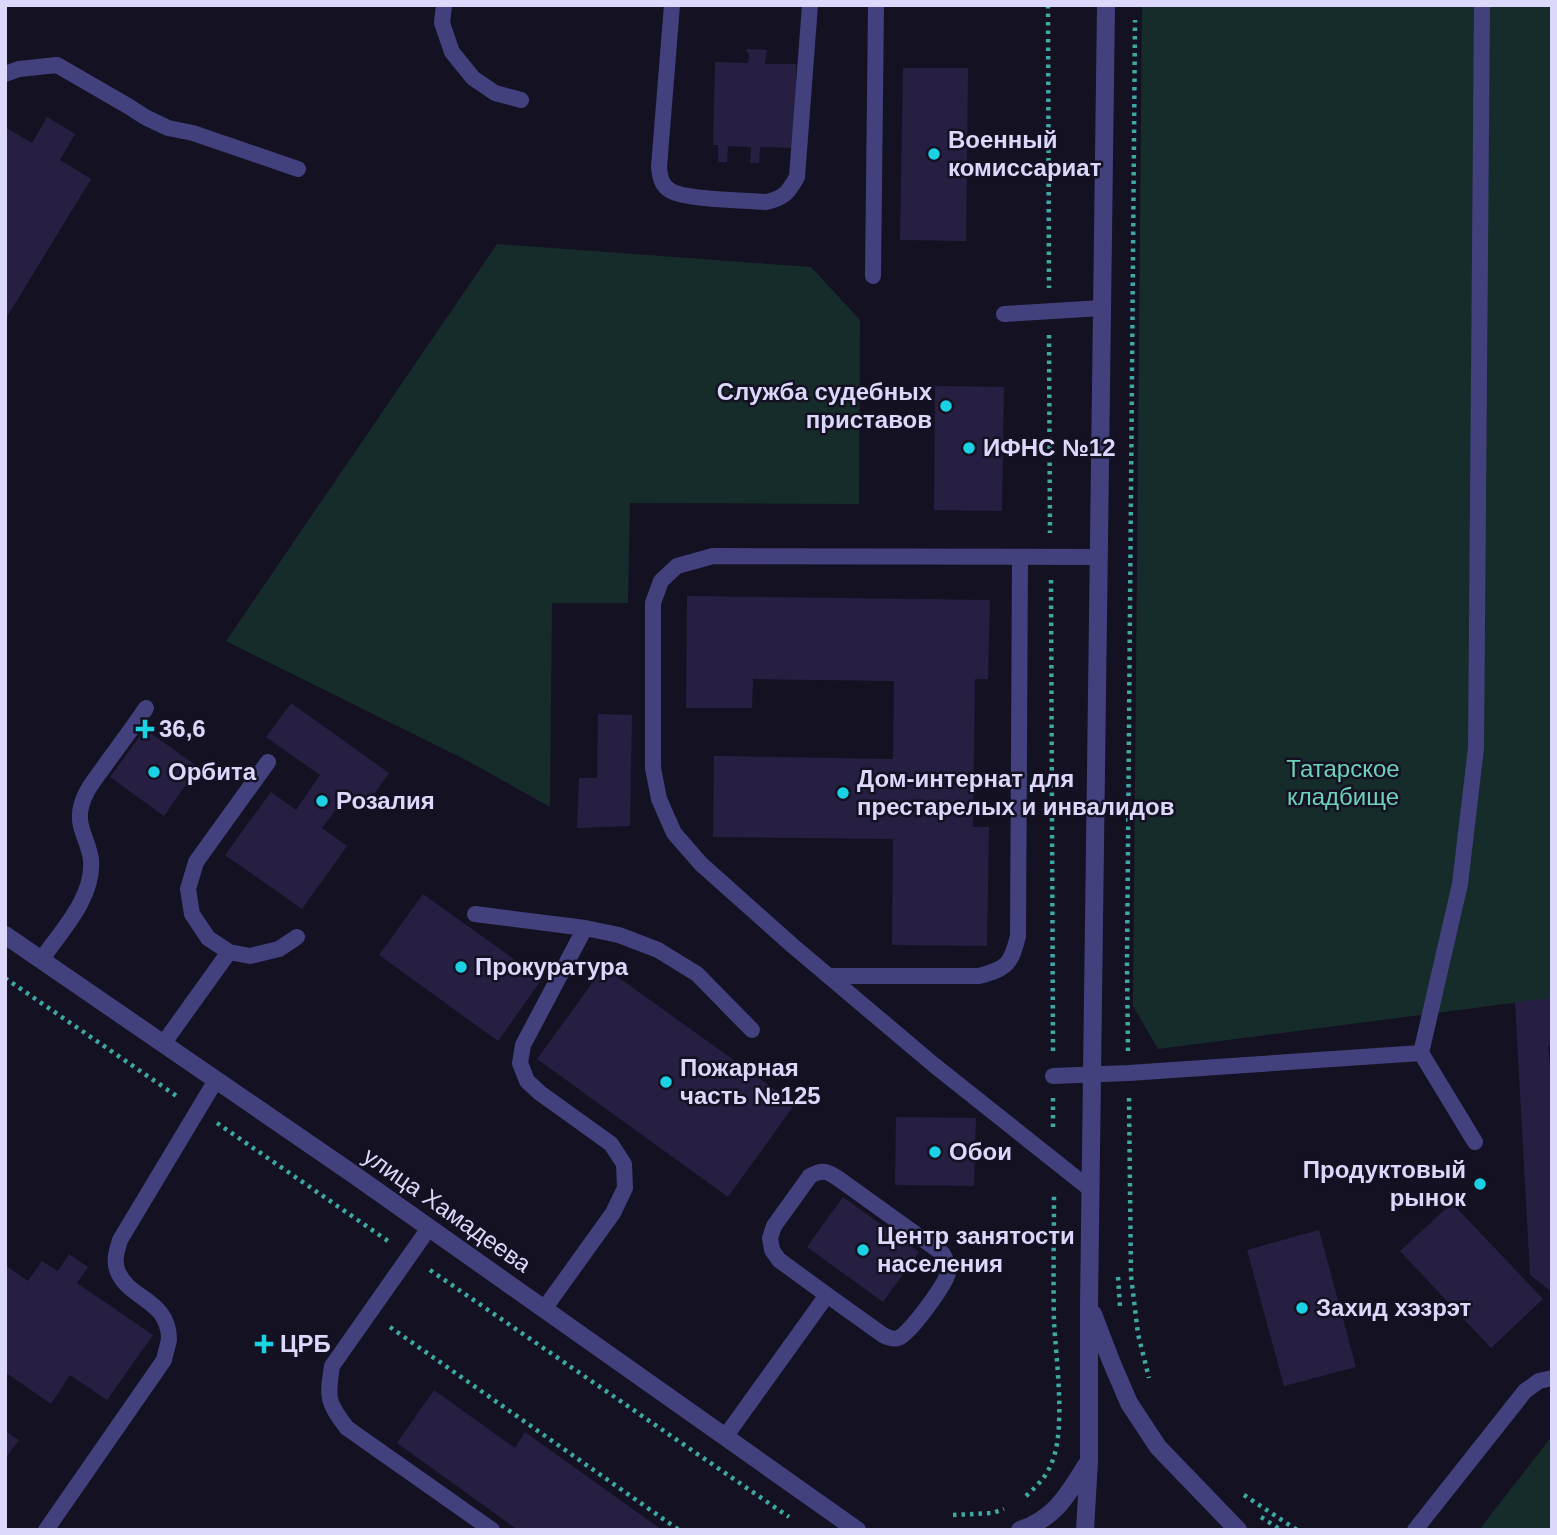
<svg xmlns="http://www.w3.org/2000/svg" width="1557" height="1535" viewBox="0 0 1557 1535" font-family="Arial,sans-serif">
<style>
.green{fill:#152c2b}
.building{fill:#261f42}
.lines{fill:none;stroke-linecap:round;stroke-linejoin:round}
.path{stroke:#3da9a2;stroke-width:4.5;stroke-dasharray:3.5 5;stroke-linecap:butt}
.service{stroke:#43417d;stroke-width:16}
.tertiary{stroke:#43417d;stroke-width:18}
.poi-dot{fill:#1ad2e4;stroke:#141123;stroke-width:2.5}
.labels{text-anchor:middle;stroke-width:5;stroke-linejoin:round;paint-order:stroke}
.poi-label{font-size:24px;font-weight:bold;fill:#dbd8fb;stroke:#141123;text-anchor:start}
.park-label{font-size:24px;fill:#6cd3b8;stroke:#141123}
.street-label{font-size:24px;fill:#dbd8fb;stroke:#141123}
</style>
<rect width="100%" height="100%" fill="#141123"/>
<!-- green -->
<g class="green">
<path d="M 1142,5 L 1552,5 L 1552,998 L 1158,1049 L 1133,1006 Z"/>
<path d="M 497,244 L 811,267 L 860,320 L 859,504 L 630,503 L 628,603 L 552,603 L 550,807 L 468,761 L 226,641 Z"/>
<path d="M 1552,1436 L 1552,1530 L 1479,1530 Z"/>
</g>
<!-- building -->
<g class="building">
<path d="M 746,49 L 767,50 L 765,64 L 796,64 L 796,148 L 760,147 L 759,163 L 750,163 L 751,147 L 728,146 L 727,162 L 718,162 L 718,145 L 713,145 L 715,62 L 748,63 L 749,55 Z"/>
<path d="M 903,68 L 968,68 L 966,241 L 900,240 Z"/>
<path d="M 47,117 L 75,134 L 60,160 L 91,179 L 5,320 L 5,127 L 32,143 Z"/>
<path d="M 935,386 L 1004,387 L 1002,511 L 934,510 Z"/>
<path d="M 687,596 L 990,600 L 988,679 L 975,679 L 973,827 L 989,827 L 987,946 L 892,945 L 893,839 L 713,837 L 714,756 L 893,759 L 894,681 L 753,679 L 752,708 L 686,708 Z"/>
<path d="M 291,703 L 389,773 L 365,807 L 347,794 L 322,828 L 347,846 L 302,909 L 225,855 L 271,792 L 296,810 L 320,775 L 266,737 Z"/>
<path d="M 598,714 L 632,715 L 630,826 L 577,828 L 579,778 L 597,778 Z"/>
<path d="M 145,729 L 198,767 L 164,816 L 110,777 Z"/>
<path d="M 423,894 L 542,979 L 498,1041 L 379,955 Z"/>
<path d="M 604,967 L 795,1104 L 728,1197 L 537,1059 Z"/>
<path d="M 1552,998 L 1552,1045 L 1548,1046 L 1552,1083 L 1552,1292 L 1530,1275 L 1515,1002 Z"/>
<path d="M 896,1117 L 976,1118 L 974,1186 L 895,1185 Z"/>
<path d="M 843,1197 L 919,1252 L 883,1302 L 807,1247 Z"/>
<path d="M 1452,1203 L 1543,1299 L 1491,1348 L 1400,1251 Z"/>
<path d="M 1319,1230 L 1356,1367 L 1284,1386 L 1247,1250 Z"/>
<path d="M 69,1254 L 88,1267 L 77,1283 L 153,1335 L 107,1400 L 70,1375 L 51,1404 L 5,1372 L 5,1265 L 28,1281 L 42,1261 L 58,1271 Z"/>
<path d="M 434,1390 L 515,1448 L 525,1432 L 662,1530 L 518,1530 L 397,1443 Z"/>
<path d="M 5,1431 L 19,1440 L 5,1459 Z"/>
</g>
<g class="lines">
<!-- path -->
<g class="path">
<path d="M 1048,5 L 1049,288"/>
<path d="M 1049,335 L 1050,533"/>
<path d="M 1051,580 L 1053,1051"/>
<path d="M 5,978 L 178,1097"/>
<path d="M 1128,1051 L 1127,963 L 1135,20"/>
<path d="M 1053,1098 L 1053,1128"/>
<path d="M 1129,1098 L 1131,1276 L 1138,1334 L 1149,1378"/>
<path d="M 217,1123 L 391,1243"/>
<path d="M 430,1270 L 789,1517"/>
<path d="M 1118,1277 L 1120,1307"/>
<path d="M 390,1327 L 679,1530"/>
<path d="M 1244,1495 L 1297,1530"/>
<path d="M 1026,1496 C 1037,1486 1047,1476 1052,1462 C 1066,1429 1056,1359 1054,1322 C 1053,1279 1054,1236 1054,1193"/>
<path d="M 953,1515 L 993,1513 L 1004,1509"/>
<path d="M 1261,1517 L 1281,1530"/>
</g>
<!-- service -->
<g class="service">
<path d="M 444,5 L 442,23 L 452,52 L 473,78 L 495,93 L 521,100"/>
<path d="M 672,5 L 659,167 C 660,176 661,186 671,191 C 686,200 745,200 766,202 C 784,198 788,193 797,177 L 810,5"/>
<path d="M 5,74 L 19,69 L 57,65 L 128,106 L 145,117 L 168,128 L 193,133 L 298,169"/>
<path d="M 873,276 L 876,5"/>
<path d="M 1004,314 L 1102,308"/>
<path d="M 268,762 L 196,862 L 188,889 L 192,914 L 208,938 L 229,952 L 250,956 L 279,949 L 297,937"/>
<path d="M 475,914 L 585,928"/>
<path d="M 41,960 C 61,931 94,898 91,860 C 89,841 76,827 81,807 C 85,789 98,776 108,761 C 121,743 134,726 146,708"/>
<path d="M 829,976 L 979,976 C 1008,968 1011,964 1018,936 L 1020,557"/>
<path d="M 163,1044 L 229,952"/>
<path d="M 1421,1053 L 1460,884 L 1476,748 L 1482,5"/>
<path d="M 1053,1076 L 1129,1073 L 1421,1053 L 1475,1142"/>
<path d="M 1090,1189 L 934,1065 L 793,946 L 701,864 L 674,833 L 659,799 L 653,768 L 653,603 L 661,581 L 677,566 L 713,556 L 1098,557"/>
<path d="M 429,1228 L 332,1366 C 327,1398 327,1402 347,1428 L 492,1530"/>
<path d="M 544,1309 L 613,1213 L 625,1188 L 624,1164 L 611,1144 L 540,1093 L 527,1081 L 520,1063 L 523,1045 L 585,928 L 619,935 L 658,950 L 697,974 L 752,1030"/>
<path d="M 725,1437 L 827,1295 L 883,1335 C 887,1337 893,1340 898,1338 C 909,1335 945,1285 948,1273 C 949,1265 946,1259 942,1253 L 839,1179 C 827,1171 823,1169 810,1176 L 774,1226 L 770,1238 L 772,1250 L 779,1260 L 827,1295"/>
<path d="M 46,1530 L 164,1360 C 165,1354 168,1346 169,1339 C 169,1300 129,1299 118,1272 C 113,1261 117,1250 120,1240 L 216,1080"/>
<path d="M 1415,1530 L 1525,1391 L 1539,1381 L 1552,1378"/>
</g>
<!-- tertiary -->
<g class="tertiary">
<path d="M 5,935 L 353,1174 L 857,1530"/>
<path d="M 1093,1314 L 1111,1361 L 1129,1403 L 1158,1447 L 1238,1530"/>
<path d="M 1020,1530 C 1056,1518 1068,1494 1087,1464"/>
<path d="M 1085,1530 L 1089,1461 L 1089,1305 L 1106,5"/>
</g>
</g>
<!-- markers -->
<g class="poi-dot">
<circle cx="934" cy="154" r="7"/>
<circle cx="946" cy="406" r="7"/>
<circle cx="969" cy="448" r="7"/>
<path d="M141.5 718.5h7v7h7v7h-7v7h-7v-7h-7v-7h7z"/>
<circle cx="154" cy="772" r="7"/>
<circle cx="843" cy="793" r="7"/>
<circle cx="322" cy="801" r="7"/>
<circle cx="461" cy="967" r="7"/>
<circle cx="666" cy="1082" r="7"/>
<circle cx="935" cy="1152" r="7"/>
<circle cx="1480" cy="1184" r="7"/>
<circle cx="863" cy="1250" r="7"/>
<circle cx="1302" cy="1308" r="7"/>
<path d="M260.5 1333.5h7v7h7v7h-7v7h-7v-7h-7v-7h7z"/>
</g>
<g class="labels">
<!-- poi labels -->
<g class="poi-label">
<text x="948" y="148">Военный<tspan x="948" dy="28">комиссариат</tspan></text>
<text x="932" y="400" text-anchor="end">Служба судебных<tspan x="932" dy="28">приставов</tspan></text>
<text x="983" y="456">ИФНС №12</text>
<text x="159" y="737">36,6</text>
<text x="168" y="780">Орбита</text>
<text x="857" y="787">Дом-интернат для<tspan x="857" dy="28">престарелых и инвалидов</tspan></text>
<text x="336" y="809">Розалия</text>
<text x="475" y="975">Прокуратура</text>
<text x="680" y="1076">Пожарная<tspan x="680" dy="28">часть №125</tspan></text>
<text x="949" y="1160">Обои</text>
<text x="1466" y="1178" text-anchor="end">Продуктовый<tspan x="1466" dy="28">рынок</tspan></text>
<text x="877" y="1244">Центр занятости<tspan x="877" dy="28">населения</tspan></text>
<text x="1316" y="1316">Захид хэзрэт</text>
<text x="280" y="1352">ЦРБ</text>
</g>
<!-- park labels -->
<g class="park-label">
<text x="1343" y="777">Татарское<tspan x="1343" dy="28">кладбище</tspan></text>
</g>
<!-- street labels -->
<g class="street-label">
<text transform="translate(447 1210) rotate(35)" y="8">улица Хамадеева</text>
</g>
</g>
<!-- border -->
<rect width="1557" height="1535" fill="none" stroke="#dbd8fb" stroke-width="14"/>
</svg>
